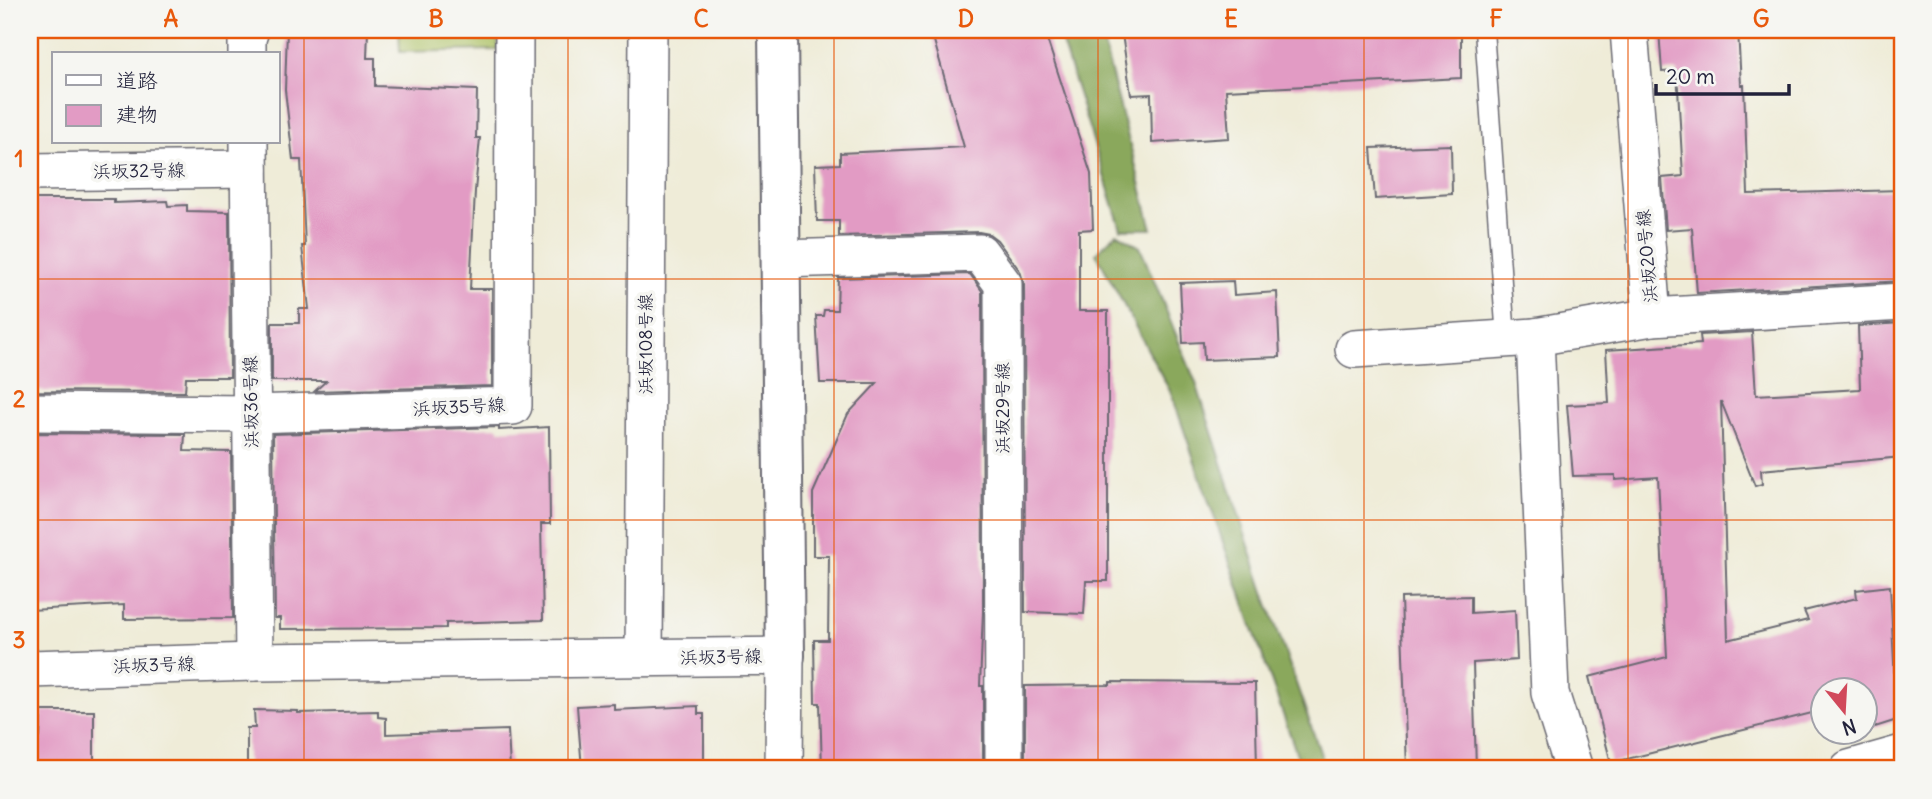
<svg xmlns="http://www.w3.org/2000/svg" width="1932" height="799" viewBox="0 0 1932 799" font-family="Delius,'Klee One',sans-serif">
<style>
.green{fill:#aec266;stroke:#687250;stroke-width:2}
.forest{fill:#8aa85b;stroke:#56654b;stroke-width:2}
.building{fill:#e29bc4}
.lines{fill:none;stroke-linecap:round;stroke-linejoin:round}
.service-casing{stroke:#6a6972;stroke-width:21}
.minor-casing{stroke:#6a6972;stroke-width:40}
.tertiary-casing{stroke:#6a6972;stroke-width:42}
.service{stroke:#fff;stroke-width:18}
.minor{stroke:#fff;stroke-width:37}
.tertiary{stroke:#fff;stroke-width:38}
.grid{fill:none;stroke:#e8590c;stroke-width:2;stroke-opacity:0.55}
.labels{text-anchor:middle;stroke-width:7;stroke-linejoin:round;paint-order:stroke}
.street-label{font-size:18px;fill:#22223b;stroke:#f6f6f2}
.neatline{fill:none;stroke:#e8590c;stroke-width:2.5}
.grid-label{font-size:23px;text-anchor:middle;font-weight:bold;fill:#e8590c}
</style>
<rect width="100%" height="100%" fill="#f6f6f2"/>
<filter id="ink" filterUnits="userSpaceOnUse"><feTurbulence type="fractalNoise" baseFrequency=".0143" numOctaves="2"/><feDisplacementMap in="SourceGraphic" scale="14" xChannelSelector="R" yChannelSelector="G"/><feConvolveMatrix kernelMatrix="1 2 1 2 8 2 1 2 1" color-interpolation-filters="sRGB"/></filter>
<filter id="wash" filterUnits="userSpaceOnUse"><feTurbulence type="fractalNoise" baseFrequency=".00686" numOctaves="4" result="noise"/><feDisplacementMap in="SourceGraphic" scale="28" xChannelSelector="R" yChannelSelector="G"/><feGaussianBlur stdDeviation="1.57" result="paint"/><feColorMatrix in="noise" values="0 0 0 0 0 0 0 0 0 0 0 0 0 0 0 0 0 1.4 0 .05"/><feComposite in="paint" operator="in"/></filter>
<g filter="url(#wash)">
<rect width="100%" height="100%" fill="#efecd8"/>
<!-- green -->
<path class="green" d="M 399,30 L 498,30 L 498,50 L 400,52 Z"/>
<!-- forest -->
<g class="forest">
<path d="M 1058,30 L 1100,30 L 1152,229 L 1121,229 Z"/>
<path d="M 1117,233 L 1140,247 L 1196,383 L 1263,589 L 1326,769 L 1302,769 L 1171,393 L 1096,253 Z"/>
</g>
<g id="blocks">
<!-- building -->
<g class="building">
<path d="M 287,30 L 368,30 L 367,58 L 375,58 L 375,86 L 477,90 L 476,138 L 480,138 L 475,191 L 470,289 L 492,289 L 492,386 L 315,391 L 326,381 L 272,381 L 272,323 L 299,323 L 299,309 L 309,309 L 302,246 L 305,246 L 301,160 L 293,160 L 285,90 Z"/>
<path d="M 931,30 L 1044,30 L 1091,174 L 1093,229 L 1079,230 L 1079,311 L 1108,311 L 1108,581 L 1086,581 L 1084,614 L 1025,612 L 1024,284 L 1020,271 L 997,240 L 989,234 L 979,232 L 839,236 L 839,221 L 817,221 L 815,165 L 840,164 L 840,153 L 964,147 Z"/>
<path d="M 1205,30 L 1461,30 L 1461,78 L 1226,90 L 1229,138 L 1152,143 L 1151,94 L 1131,95 L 1122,34 Z"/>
<path d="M 1659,30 L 1738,30 L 1741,85 L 1744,85 L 1748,194 L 1902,190 L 1902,281 L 1697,293 L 1692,228 L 1666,230 L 1662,178 L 1683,176 L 1677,71 L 1662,72 Z"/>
<path d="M 1451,145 L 1452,194 L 1375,199 L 1371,148 Z"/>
<path d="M 30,199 L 114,199 L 114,203 L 167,201 L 168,206 L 187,205 L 187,211 L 229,212 L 230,377 L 186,377 L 185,392 L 30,391 Z"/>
<path d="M 970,274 L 982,291 L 983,611 L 980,686 L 983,686 L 983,769 L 822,769 L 820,703 L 815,703 L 814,640 L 828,640 L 829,556 L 813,556 L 813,493 L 848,414 L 877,383 L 820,383 L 816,316 L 823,316 L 824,310 L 837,310 L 838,278 Z"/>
<path d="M 1233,281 L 1234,295 L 1277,292 L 1280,357 L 1204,360 L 1203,342 L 1183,343 L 1180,283 Z"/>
<path d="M 1902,323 L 1902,457 L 1761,470 L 1762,484 L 1755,486 L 1721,401 L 1728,640 L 1808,620 L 1804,611 L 1857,598 L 1856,590 L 1890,586 L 1897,720 L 1866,730 L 1866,690 L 1824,690 L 1824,710 L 1611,763 L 1589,677 L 1667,657 L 1658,477 L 1615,480 L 1615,475 L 1573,476 L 1567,405 L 1609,403 L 1606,350 L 1701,344 L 1700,335 L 1752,332 L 1756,395 L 1860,389 L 1858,326 Z"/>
<path d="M 499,427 L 499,430 L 549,427 L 550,524 L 541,524 L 543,620 L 446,623 L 446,628 L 280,629 L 280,618 L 275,618 L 273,434 Z"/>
<path d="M 30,433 L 185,434 L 184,451 L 231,452 L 233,618 L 124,619 L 124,605 L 30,610 Z"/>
<path d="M 1471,596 L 1471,613 L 1515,610 L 1517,660 L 1473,663 L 1476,769 L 1407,769 L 1401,598 Z"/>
<path d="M 1110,682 L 1255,683 L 1257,768 L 1025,769 L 1025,686 L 1110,685 Z"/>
<path d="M 614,704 L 614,710 L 698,706 L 698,714 L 704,714 L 704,769 L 582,769 L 577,706 Z"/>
<path d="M 254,710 L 298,711 L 298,713 L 378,711 L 378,717 L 386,718 L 386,734 L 508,730 L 510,769 L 247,769 L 247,728 L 255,728 Z"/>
<path d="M 41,711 L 94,711 L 94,769 L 30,769 L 30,738 L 40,737 Z"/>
</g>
</g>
</g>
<g filter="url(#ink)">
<use href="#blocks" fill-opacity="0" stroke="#6a6972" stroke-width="2"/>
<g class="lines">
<!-- service casing -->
<g class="service-casing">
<path id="service" d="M 1484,30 L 1506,339"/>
</g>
<!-- minor casing -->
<g class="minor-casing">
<g id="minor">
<path d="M 1629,30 L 1652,317 L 1902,302"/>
<path d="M 247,54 L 247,39 L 250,30"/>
<path d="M 249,142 L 254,662"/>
<path d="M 30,172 L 249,169"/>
<path d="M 781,259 L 980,253 L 1003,284 L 1004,769"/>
<path d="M 1535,337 L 1550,693 L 1574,769"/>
<path d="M 1354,349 L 1535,337 L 1652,317"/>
<path d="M 30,412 L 251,414 L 513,406 L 514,30"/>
<path d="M 644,657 L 648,30"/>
<path d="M 30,669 L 254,662 L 785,656 L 784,769"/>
<path d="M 1849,769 L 1902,754"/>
</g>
</g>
<!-- tertiary casing -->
<g class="tertiary-casing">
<path id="tertiary" d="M 778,30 L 785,656"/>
</g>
<!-- service -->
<use href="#service" class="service"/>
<!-- minor -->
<use href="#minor" class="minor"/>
<!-- tertiary -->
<use href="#tertiary" class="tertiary"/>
</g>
</g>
<!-- grid -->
<path class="grid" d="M 304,30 L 304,769M 568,30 L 568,769M 834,30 L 834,769M 1098,30 L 1098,769M 1364,30 L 1364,769M 1628,30 L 1628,769M 30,279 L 1902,279M 30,520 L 1902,520"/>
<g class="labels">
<!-- street labels -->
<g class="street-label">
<text transform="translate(139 171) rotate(-1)" y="6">浜坂32号線</text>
<text transform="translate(1647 256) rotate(-95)" y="6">浜坂20号線</text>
<text transform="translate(646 344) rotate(-90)" y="6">浜坂108号線</text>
<text transform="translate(251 402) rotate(-91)" y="6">浜坂36号線</text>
<text transform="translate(459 407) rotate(-3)" y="6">浜坂35号線</text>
<text transform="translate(1003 408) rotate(-90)" y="6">浜坂29号線</text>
<text transform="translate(721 657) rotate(-1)" y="6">浜坂3号線</text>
<text transform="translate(154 665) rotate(-2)" y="6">浜坂3号線</text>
</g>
</g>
<!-- margin -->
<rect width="1932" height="799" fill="none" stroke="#f6f6f2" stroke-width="77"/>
<!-- legend -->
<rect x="52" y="52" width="228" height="91" fill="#f6f6f2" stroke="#a1a1a9" stroke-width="2"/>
<rect x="66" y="75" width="35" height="10" fill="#ffffff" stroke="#a1a1a9" stroke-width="2"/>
<text x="116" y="88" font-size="21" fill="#22223b">道路</text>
<rect x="66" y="105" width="35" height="21" fill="#e29bc4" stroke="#a1a1a9" stroke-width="2"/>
<text x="116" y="122" font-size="21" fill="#22223b">建物</text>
<!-- north arrow -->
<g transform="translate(1844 711) rotate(162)"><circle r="33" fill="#f6f6f2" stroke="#a1a1a9" stroke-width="2"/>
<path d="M0-5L12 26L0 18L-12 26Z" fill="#d1495b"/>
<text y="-10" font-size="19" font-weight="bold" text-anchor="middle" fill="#22223b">N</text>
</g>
<!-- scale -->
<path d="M1656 84v10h133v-10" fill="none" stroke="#22223b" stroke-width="3.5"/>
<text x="1666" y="84" font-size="21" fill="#22223b" stroke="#f6f6f2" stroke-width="5" paint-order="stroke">20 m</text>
<rect x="38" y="38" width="1856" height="722" class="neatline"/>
<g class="grid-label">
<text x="171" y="27">A</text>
<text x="436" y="27">B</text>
<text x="701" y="27">C</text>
<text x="966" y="27">D</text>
<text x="1231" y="27">E</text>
<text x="1496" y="27">F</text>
<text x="1761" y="27">G</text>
<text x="19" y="167">1</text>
<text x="19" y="407">2</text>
<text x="19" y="648">3</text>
</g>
</svg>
